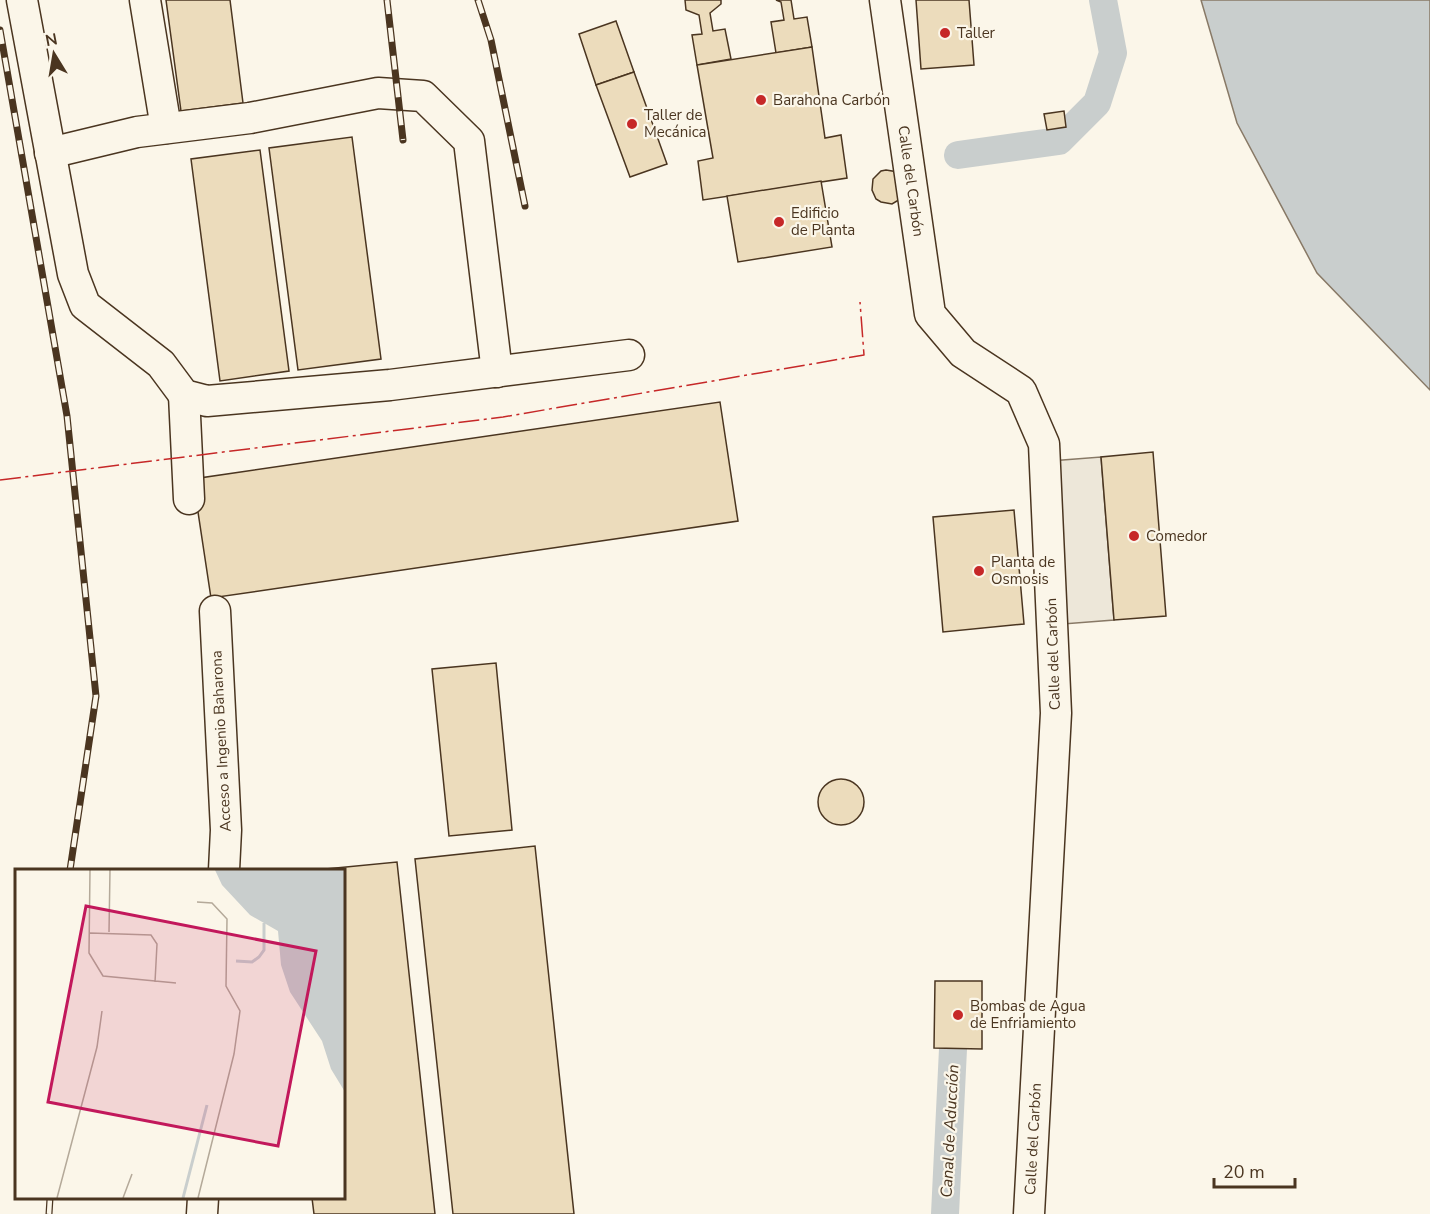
<svg xmlns="http://www.w3.org/2000/svg" width="1430" height="1214" viewBox="0 0 1430 1214" font-family="'Nunito Sans',sans-serif">
<style>
.parking{fill:#ede7d9;stroke:#887966;stroke-width:1.5}
.water{fill:#c9cecd;stroke:#887966;stroke-width:1.5}
.lines{fill:none;stroke-linecap:round;stroke-linejoin:round}
.canal{stroke:#c9cecd;stroke-width:28}
.building{fill:#ecdcbc;stroke:#4a3520;stroke-width:1.5}
.minor-casing{stroke:#4a3520;stroke-width:33}
.minor{stroke:#fbf6e9;stroke-width:30}
.rail-casing{stroke:#4a3520;stroke-width:7}
.rail{stroke:#fbf6e9;stroke-width:4.5;stroke-dasharray:14;stroke-linecap:butt}
.power{stroke:#c62828;stroke-width:1.5;stroke-dasharray:21 4.5 3 4.5;stroke-linecap:butt}
.poi-dot{fill:#c62828;stroke:#fbf6e9;stroke-width:2}
.labels{text-anchor:middle;stroke-width:4.5;stroke-linejoin:round;paint-order:stroke}
.poi-label{font-size:15px;fill:#4a3520;stroke:#fbf6e9;text-anchor:start}
.street-label{font-size:15px;fill:#4a3520;stroke:#fbf6e9}
.water-label{font-size:16px;font-style:italic;fill:#4a3520;stroke:#fbf6e9}
.inset-river{fill:none;stroke:#c9cecd;stroke-width:3}
.inset-road{fill:none;stroke:#b4a999;stroke-width:1.5}
.view{fill:#c2185b;fill-opacity:0.15;stroke:#c2185b;stroke-width:3}
.inset-edge{fill:none;stroke:#4a3520;stroke-width:3}
</style>
<rect width="100%" height="100%" fill="#fbf6e9"/>
<!-- parking -->
<path class="parking" d="M 1101,457 L 1114,620 L 1063,624 L 1050,461 Z"/>
<!-- water -->
<path class="water" d="M 1201,0 L 1430,0 L 1430,390 L 1317,273 L 1237,123 Z"/>
<g class="lines">
<!-- canal -->
<g class="canal">
<path d="M 958,155 L 1059,141 L 1097,103 L 1113,53 L 1103,0"/>
<path d="M 945,1214 L 953,1049"/>
</g>
</g>
<!-- building -->
<g class="building">
<path d="M 166,0 L 230,0 L 243,103 L 181,111 Z"/>
<path d="M 685,0 L 721,0 L 721,4 L 710,13 L 713,31 L 725,29 L 731,59 L 697,65 L 692,35 L 702,34 L 699,15 L 686,10 Z"/>
<path d="M 776,0 L 791,0 L 794,19 L 807,17 L 812,47 L 776,53 L 771,22 L 784,20 L 781,2 Z"/>
<path d="M 916,0 L 969,0 L 974,65 L 921,69 Z"/>
<path d="M 616,21 L 634,72 L 596,85 L 579,34 Z"/>
<path d="M 812,47 L 825,138 L 841,135 L 847,178 L 703,200 L 698,161 L 713,158 L 697,65 Z"/>
<path d="M 634,72 L 667,164 L 630,177 L 596,85 Z"/>
<path d="M 1064,111 L 1066,127 L 1047,130 L 1044,114 Z"/>
<path d="M 352,137 L 381,359 L 298,370 L 269,148 Z"/>
<path d="M 260,150 L 289,371 L 220,381 L 191,159 Z"/>
<path d="M 886,170 L 898,172 L 902,198 L 892,204 L 881,202 L 876,199 L 872,190 L 873,179 L 881,171 Z"/>
<path d="M 821,181 L 832,247 L 738,262 L 727,196 Z"/>
<path d="M 720,402 L 738,521 L 211,598 L 193,479 Z"/>
<path d="M 1153,452 L 1166,616 L 1114,620 L 1101,457 Z"/>
<path d="M 1014,510 L 1024,624 L 943,632 L 933,517 Z"/>
<path d="M 496,663 L 512,830 L 449,836 L 432,669 Z"/>
<circle cx="841" cy="802" r="23"/>
<path d="M 535,846 L 574,1214 L 453,1214 L 415,859 Z"/>
<path d="M 397,862 L 435,1214 L 314,1214 L 312,1198 L 344,1198 L 344,870 L 315,870 Z"/>
<path d="M 935,981 L 982,981 L 982,1049 L 934,1048 Z"/>
</g>
<g class="lines">
<!-- minor casing -->
<g class="minor-casing">
<g id="minor">
<path d="M 22,0 L 73,274 L 85,305 L 161,364 L 184,395 L 207,401 L 390,385 L 629,355"/>
<path d="M 145,0 L 166,128"/>
<path d="M 885,0 L 930,314 L 963,353 L 1021,391 L 1044,444 L 1056,713 L 1029,1214"/>
<path d="M 50,153 L 137,132 L 250,118 L 378,93 L 423,96 L 469,141 L 497,372"/>
<path d="M 184,395 L 189,499"/>
<path d="M 215,611 L 226,830 L 224,870"/>
<path d="M 202,1214 L 203,1198"/>
</g>
</g>
<!-- minor -->
<use href="#minor" class="minor"/>
<!-- rail casing -->
<g class="rail-casing">
<g id="rail">
<path d="M 387,0 L 403,140"/>
<path d="M 478,0 L 491,40 L 525,206"/>
<path d="M 0,30 L 67,416 L 96,696 L 70,870"/>
<path d="M 49,1214 L 50,1198"/>
</g>
</g>
<!-- rail -->
<use href="#rail" class="rail"/>
<!-- power -->
<path class="power" d="M 0,480 L 503,417 L 864,355 L 860,302"/>
</g>
<!-- markers -->
<g class="poi-dot">
<circle cx="945" cy="33" r="6"/>
<circle cx="761" cy="100" r="6"/>
<circle cx="632" cy="124" r="6"/>
<circle cx="779" cy="222" r="6"/>
<circle cx="1134" cy="536" r="6"/>
<circle cx="979" cy="571" r="6"/>
<circle cx="958" cy="1015" r="6"/>
</g>
<g class="labels">
<!-- poi labels -->
<g class="poi-label">
<text x="957" y="38">Taller</text>
<text x="773" y="105">Barahona Carbón</text>
<text x="644" y="120">Taller de<tspan x="644" dy="17">Mecánica</tspan></text>
<text x="791" y="218">Edificio<tspan x="791" dy="17">de Planta</tspan></text>
<text x="1146" y="541">Comedor</text>
<text x="991" y="567">Planta de<tspan x="991" dy="17">Osmosis</tspan></text>
<text x="970" y="1011">Bombas de Agua<tspan x="970" dy="17">de Enfriamiento</tspan></text>
</g>
<!-- street labels -->
<g class="street-label">
<text transform="translate(911 181) rotate(82)" y="5">Calle del Carbón</text>
<text transform="translate(1053 654) rotate(-92)" y="5">Calle del Carbón</text>
<text transform="translate(221 741) rotate(-93)" y="5">Acceso a Ingenio Baharona</text>
<text transform="translate(1033 1139) rotate(-87)" y="5">Calle del Carbón</text>
</g>
<!-- water labels -->
<g class="water-label">
<text transform="translate(949 1131) rotate(-87)" y="6">Canal de Aducción</text>
</g>
</g>
<!-- overview -->
<g transform="translate(15 869)">
<rect width="330" height="330" fill="#fbf6e9"/>
<path d="M 200,1 L 330,1 L 330,223 L 316,200 L 307,172 L 275,123 L 266,96 L 263,62 L 235,46 L 207,16 Z" fill="#c9cecd"/>
<path class="inset-river" d="M 221,92 L 237,93 L 244,88 L 249,81 L 249,54M 168,329 L 192,236"/>
<path class="inset-road" d="M 75,1 L 74,84 L 88,107 L 161,114M 182,33 L 197,34 L 212,50 L 211,117 L 225,142 L 219,185 L 183,329M 94,63 L 95,1M 75,64 L 136,66 L 142,75 L 140,113M 42,329 L 82,178 L 87,142M 108,329 L 117,305"/>
<path class="view" d="M 71,37 L 301,82 L 263,277 L 33,233 Z"/>
<rect width="330" height="330" class="inset-edge"/>
</g>
<!-- north arrow -->
<g transform="translate(54 54) rotate(349)" stroke="#fbf6e9" stroke-width="4.5" paint-order="stroke">
<path d="M0-4.5L10 22L0 15L-10 22Z" fill="#4a3520"/>
<text y="-9" font-size="16" font-weight="bold" text-anchor="middle" fill="#4a3520">N</text>
</g>
<!-- scale -->
<path d="M1214 1178v9h81v-9" fill="none" stroke="#4a3520" stroke-width="3"/>
<text x="1223" y="1178" font-size="18" fill="#4a3520" stroke="#fbf6e9" stroke-width="4.5" paint-order="stroke">20 m</text>
</svg>
